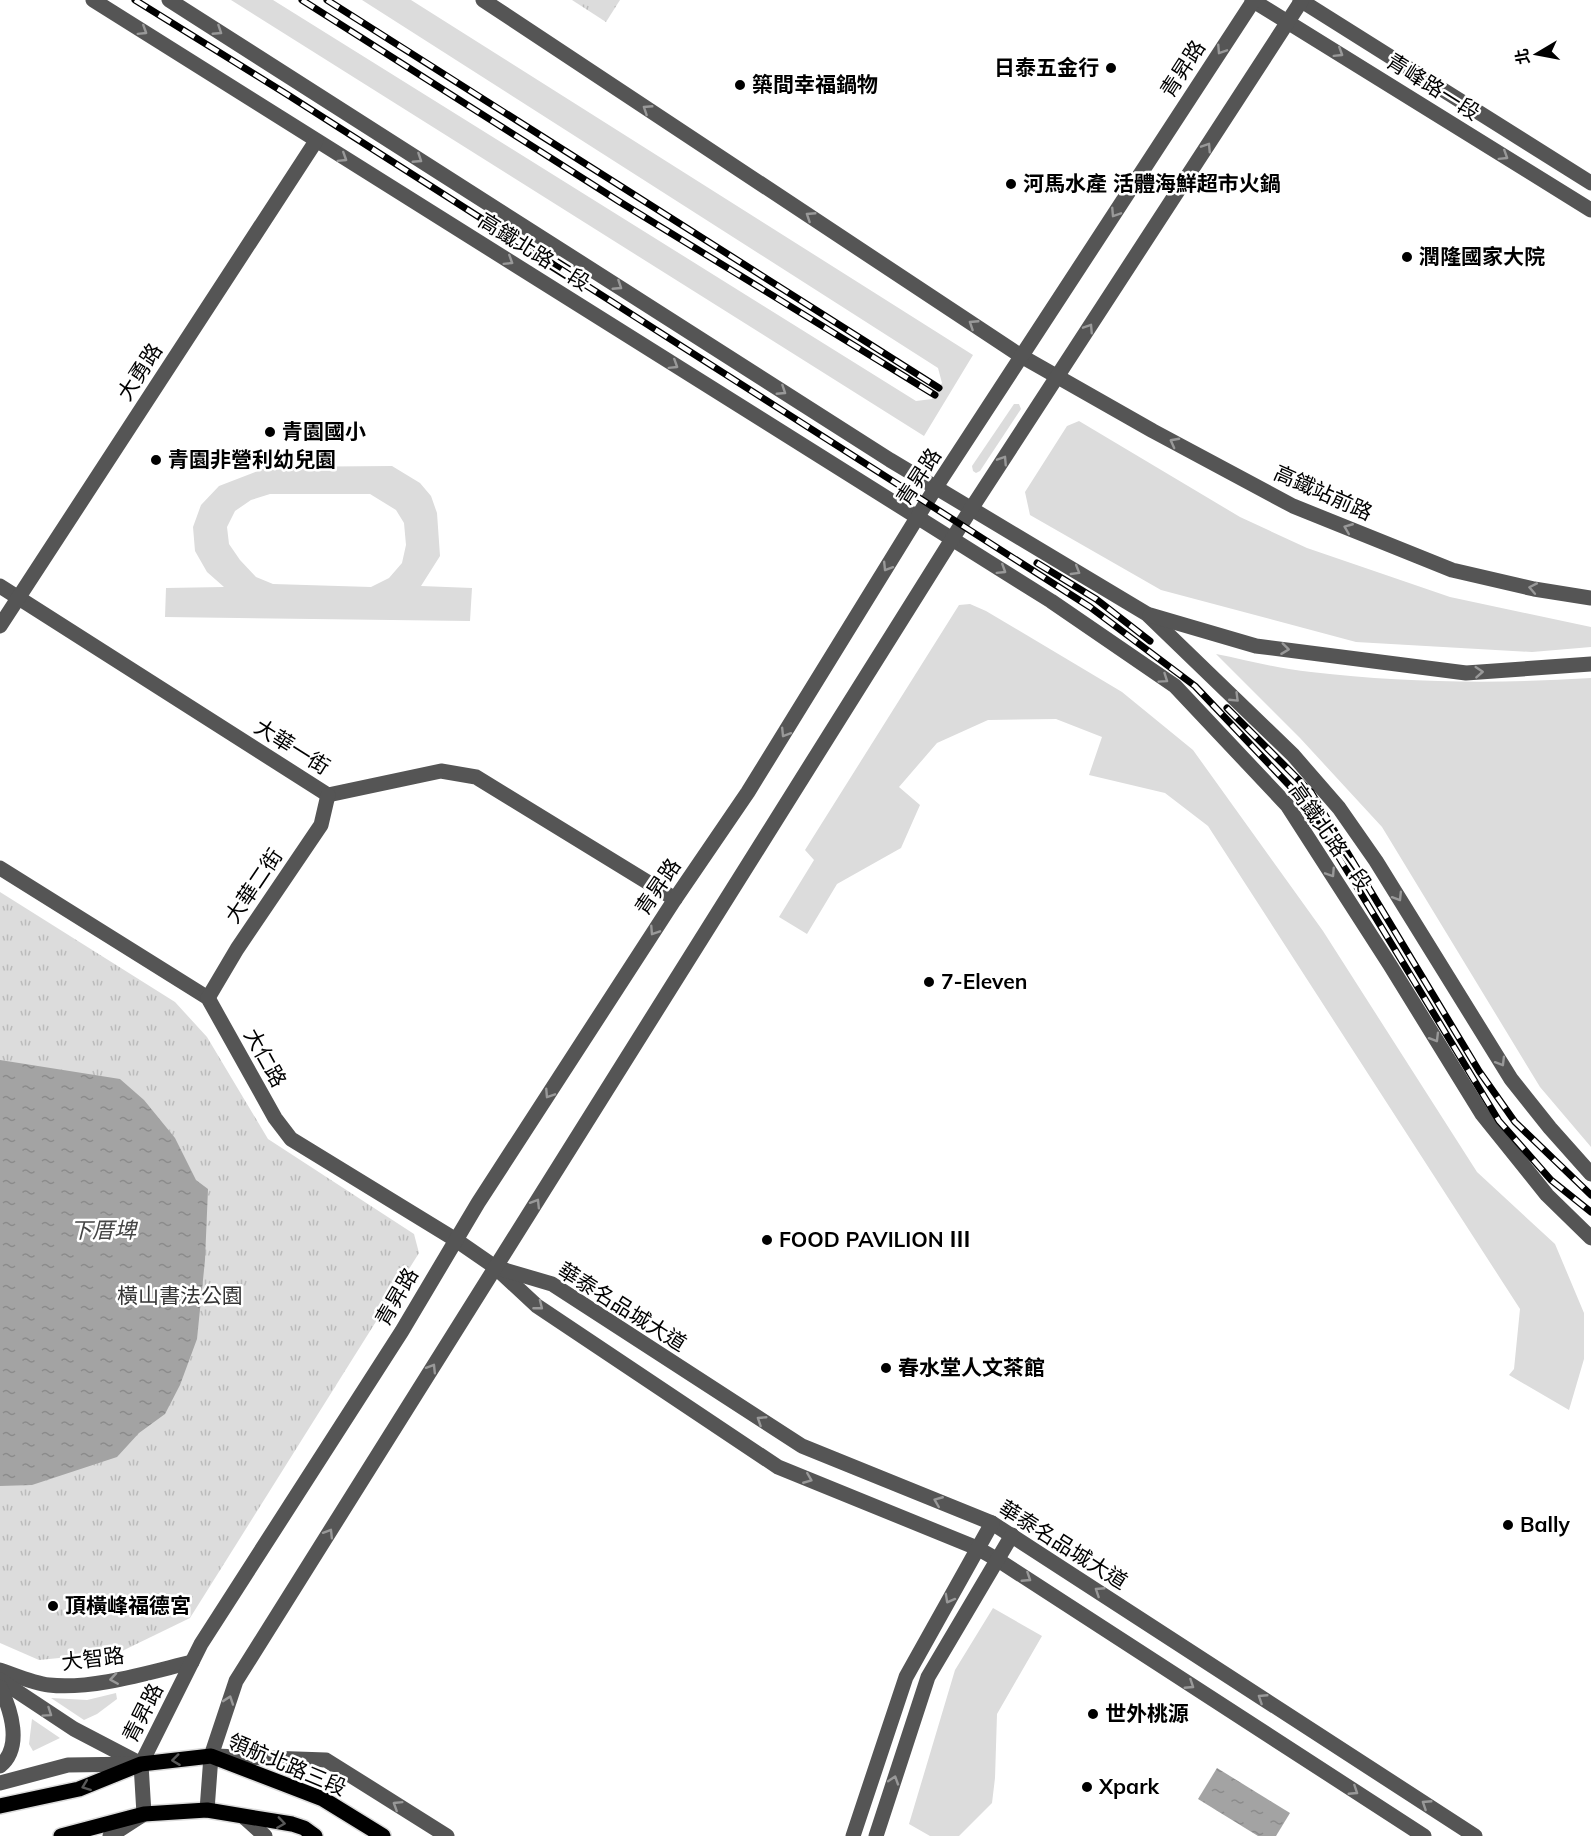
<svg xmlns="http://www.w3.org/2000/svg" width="1591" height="1836" viewBox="0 0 1591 1836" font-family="Mulish,'Noto Sans TC',sans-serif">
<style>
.grass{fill:#dcdcdc;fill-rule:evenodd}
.park{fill:url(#park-tufts)}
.water{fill:url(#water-ripples)}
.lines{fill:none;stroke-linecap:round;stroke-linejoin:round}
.major-casing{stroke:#dbdbdb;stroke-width:18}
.minor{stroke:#555;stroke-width:15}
.major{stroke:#000;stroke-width:15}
.rail-casing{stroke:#000;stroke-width:7}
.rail{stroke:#fff;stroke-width:4.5;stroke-dasharray:14;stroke-linecap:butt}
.oneway{stroke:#999}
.oneway2{stroke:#595959}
.poi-dot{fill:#000;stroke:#fff;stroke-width:2}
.labels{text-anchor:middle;stroke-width:5;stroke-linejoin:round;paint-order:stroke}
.poi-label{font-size:21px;font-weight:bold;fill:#000;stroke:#fff;text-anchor:start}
.street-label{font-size:21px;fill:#000;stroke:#fff}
.park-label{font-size:21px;fill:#333;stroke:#fff}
.water-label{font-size:22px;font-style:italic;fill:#444;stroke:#fff}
</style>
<defs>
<pattern id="park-tufts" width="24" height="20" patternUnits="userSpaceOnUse" patternTransform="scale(1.5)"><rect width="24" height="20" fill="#dcdcdc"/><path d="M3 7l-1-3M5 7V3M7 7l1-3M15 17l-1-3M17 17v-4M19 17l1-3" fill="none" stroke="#bbb"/></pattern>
<pattern id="water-ripples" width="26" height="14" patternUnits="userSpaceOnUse" patternTransform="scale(1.5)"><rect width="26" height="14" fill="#a3a3a3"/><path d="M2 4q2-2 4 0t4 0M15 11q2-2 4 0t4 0" fill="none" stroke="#8b8b8b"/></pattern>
</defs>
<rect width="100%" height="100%" fill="#fff"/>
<!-- grass -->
<g class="grass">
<path d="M 231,0 L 273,0 L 916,401 L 932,399 L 942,383 L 938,368 L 362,0 L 411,0 L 973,355 L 924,436 Z"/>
<path d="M 1014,404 L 1019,404 L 1021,409 L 980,471 L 976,473 L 973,471 L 972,466 Z"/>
<path d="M 1079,421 L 1240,517 L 1307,548 L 1450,597 L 1591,627 L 1591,647 L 1532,652 L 1356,642 L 1161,590 L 1030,515 L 1025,492 L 1067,426 Z"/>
<path d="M 392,466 L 420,483 L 431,496 L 437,513 L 440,556 L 421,586 L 472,588 L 470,621 L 165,617 L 166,588 L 224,587 L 207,572 L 195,551 L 193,527 L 201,505 L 219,486 L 268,467 ZM 270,494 L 370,494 L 396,510 L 404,523 L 406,545 L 402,563 L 389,578 L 371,587 L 273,584 L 256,577 L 240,560 L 229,544 L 227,527 L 235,511 L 251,500 Z"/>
<path d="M 970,604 L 986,611 L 1122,692 L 1193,750 L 1323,931 L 1477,1172 L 1555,1244 L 1584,1313 L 1584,1359 L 1569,1410 L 1509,1375 L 1514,1369 L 1520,1309 L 1208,826 L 1165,793 L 1089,775 L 1102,737 L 1056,719 L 988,720 L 937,743 L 899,787 L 920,805 L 901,848 L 837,884 L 807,934 L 779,917 L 814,860 L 805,850 L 959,605 Z"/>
<path d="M 1216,654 C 1247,660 1279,669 1311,672 C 1404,683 1498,684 1591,678 L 1591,1147 L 1540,1087 L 1382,827 L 1300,738 Z"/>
<path d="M 993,1608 L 1042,1636 L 997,1714 L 995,1778 L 992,1803 L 959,1836 L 930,1836 L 909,1824 L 955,1670 Z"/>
<path d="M 116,1693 L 117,1699 L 97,1714 L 84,1720 L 51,1698 L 87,1700 Z"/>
<path d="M 32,1719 L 60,1738 L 33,1751 L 29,1744 Z"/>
</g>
<!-- park -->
<g class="park">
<path d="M 572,0 L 620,0 L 606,22 Z"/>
<path d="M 0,892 L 175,1002 L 207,1037 L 268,1139 L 414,1234 L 419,1253 L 190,1618 L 120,1652 L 39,1660 L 0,1643 Z"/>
</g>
<!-- water -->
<g class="water">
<path d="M 0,1060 L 120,1079 L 144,1100 L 175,1138 L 196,1180 L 208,1189 L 205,1260 L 197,1339 L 180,1385 L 165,1414 L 139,1433 L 117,1457 L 32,1485 L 0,1486 Z"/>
<path d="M 1217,1768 L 1290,1813 L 1276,1836 L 1258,1836 L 1198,1799 Z"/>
</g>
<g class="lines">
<!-- major casing -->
<g class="major-casing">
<g id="major">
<path d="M 0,1806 L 79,1789 L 141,1764 L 211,1756 L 323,1799 L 383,1836"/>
<path d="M 61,1836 L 144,1814 L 207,1810 L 292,1824 L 304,1828 L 315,1836"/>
</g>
</g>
<!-- minor -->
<g class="minor">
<path d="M 93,0 L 1051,601 L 1175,686 L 1287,805 L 1390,965 L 1482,1114 L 1547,1195 L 1591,1238"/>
<path d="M 169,0 L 890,460 L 1147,614 L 1293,755 L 1339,808 L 1376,861 L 1511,1079 L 1550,1128 L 1591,1174"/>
<path d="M 483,0 L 1021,356 L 1153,431 L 1293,506 L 1452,570 L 1534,589 L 1591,598"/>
<path d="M 1252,0 L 1591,210"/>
<path d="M 1300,0 L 1591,183"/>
<path d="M 0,586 L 328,795 L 441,771 L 476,777 L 675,899"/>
<path d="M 1150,615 L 1256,646 L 1466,673 L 1591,664"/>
<path d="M 0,626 L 316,141"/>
<path d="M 0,868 L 208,998 L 275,1118 L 291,1139 L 456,1240 L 495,1267 L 537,1306 L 778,1467 L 977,1548 L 998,1560 L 1424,1836"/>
<path d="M 208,998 L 237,949 L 321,825 L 328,795"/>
<path d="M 498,1268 L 552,1284 L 802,1446 L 992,1523 L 1475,1836"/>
<path d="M 0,1670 C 15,1675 33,1683 49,1685 C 92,1690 150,1672 192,1662"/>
<path d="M 0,1680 L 74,1729 L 141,1764"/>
<path d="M 0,1687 C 11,1710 23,1747 0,1766"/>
<path d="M 214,1756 L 326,1760 L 447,1836"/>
<path d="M 0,1783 L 68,1765 L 138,1764"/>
<path d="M 207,1810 L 211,1756 L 236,1681 L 971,509 L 1302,0"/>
<path d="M 245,1818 L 265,1836"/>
<path d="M 110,1836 L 144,1814 L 141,1764 L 201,1644 L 402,1331 L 478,1203 L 675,899 L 748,792 L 936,487 L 1254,0"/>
<path d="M 853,1836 L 906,1677 L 992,1523"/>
<path d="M 876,1836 L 928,1677 L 1012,1535"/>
</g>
<!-- major -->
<use href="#major" class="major"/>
<!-- rail casing -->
<g class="rail-casing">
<g id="rail">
<path d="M 135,0 L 288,95 L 1090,607 L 1195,686 L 1306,803 L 1499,1121 L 1551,1180 L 1591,1212"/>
<path d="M 302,0 L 620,202 L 935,395"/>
<path d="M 327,0 L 939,388"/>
<path d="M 1037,563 L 1096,599 L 1150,641"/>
<path d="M 1227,708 L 1311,792 L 1479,1071 L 1515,1122 L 1591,1195"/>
</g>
</g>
<!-- rail -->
<use href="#rail" class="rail"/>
</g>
<!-- one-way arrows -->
<defs><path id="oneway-chevron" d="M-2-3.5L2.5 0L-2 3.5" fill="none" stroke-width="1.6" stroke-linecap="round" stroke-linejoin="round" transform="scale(1.5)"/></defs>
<g class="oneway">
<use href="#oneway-chevron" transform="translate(143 31) rotate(32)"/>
<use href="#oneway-chevron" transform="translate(218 31) rotate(33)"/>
<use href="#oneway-chevron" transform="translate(1221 50) rotate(123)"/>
<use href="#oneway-chevron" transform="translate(1339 53) rotate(32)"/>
<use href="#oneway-chevron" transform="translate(647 109) rotate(-147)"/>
<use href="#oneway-chevron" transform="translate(1207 147) rotate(-57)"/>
<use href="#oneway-chevron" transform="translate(1504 156) rotate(32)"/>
<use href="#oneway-chevron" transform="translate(343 158) rotate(32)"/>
<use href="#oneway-chevron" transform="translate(418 159) rotate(33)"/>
<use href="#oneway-chevron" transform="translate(1115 213) rotate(123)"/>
<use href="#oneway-chevron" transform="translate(810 216) rotate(-147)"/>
<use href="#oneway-chevron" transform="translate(509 261) rotate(32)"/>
<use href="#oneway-chevron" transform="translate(618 286) rotate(33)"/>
<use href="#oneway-chevron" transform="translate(973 324) rotate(-147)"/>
<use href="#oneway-chevron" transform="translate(1089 328) rotate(-57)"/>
<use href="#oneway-chevron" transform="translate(674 365) rotate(32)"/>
<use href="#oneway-chevron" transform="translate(782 391) rotate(33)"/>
<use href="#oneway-chevron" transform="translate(1174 442) rotate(-152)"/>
<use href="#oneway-chevron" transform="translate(1003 460) rotate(-57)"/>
<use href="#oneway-chevron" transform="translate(1348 528) rotate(-158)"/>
<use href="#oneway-chevron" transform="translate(887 567) rotate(122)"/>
<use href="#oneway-chevron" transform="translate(1002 570) rotate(32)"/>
<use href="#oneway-chevron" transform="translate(1076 571) rotate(31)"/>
<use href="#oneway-chevron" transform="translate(1533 588) rotate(-169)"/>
<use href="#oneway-chevron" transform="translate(1285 649) rotate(7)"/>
<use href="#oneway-chevron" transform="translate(1479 672) rotate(-4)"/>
<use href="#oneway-chevron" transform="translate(1164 679) rotate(34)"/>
<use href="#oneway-chevron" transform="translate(1235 698) rotate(44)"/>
<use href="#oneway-chevron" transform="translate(785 733) rotate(122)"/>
<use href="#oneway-chevron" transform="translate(1331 873) rotate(57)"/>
<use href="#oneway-chevron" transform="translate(1398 897) rotate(58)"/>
<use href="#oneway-chevron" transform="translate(654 931) rotate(123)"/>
<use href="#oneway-chevron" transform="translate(1435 1038) rotate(59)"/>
<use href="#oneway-chevron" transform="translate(1501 1062) rotate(59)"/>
<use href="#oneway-chevron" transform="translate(549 1094) rotate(123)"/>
<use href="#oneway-chevron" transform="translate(536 1203) rotate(-58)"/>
<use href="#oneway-chevron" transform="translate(539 1306) rotate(38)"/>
<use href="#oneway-chevron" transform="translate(432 1368) rotate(-58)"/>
<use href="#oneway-chevron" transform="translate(761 1420) rotate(-147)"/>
<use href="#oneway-chevron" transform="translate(808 1479) rotate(22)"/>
<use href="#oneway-chevron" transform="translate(938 1501) rotate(-158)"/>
<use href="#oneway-chevron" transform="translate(329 1533) rotate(-58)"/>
<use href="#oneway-chevron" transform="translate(1027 1578) rotate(33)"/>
<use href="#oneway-chevron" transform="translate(1099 1591) rotate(-147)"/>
<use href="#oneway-chevron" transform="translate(949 1599) rotate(119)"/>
<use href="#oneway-chevron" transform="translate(114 1679) rotate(171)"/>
<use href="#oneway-chevron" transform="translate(1190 1685) rotate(33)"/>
<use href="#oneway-chevron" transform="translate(1262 1698) rotate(-147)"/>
<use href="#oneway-chevron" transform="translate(229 1700) rotate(-71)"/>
<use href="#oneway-chevron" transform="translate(48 1713) rotate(34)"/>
<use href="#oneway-chevron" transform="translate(894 1780) rotate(-72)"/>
<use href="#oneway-chevron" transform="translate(1354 1791) rotate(33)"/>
<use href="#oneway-chevron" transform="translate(1426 1804) rotate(-147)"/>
<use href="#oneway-chevron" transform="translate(397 1805) rotate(-148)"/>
</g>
<g class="oneway2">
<use href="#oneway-chevron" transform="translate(176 1760) rotate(173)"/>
<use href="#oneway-chevron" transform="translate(86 1786) rotate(159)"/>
<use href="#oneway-chevron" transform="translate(281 1823) rotate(8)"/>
</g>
<!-- markers -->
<g class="poi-dot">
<circle cx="1111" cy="68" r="6"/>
<circle cx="740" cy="85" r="6"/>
<circle cx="1011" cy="184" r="6"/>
<circle cx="1407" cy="257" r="6"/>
<circle cx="270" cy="432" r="6"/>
<circle cx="156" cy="460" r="6"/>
<circle cx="929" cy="982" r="6"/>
<circle cx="767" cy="1240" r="6"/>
<circle cx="886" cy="1368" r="6"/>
<circle cx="1508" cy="1525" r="6"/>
<circle cx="53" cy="1606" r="6"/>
<circle cx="1093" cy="1714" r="6"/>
<circle cx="1087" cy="1787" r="6"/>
</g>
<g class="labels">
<!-- poi labels -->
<g class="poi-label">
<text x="1099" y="75" text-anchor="end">日泰五金行</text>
<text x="752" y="92">築間幸福鍋物</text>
<text x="1023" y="191">河馬水產 活體海鮮超市火鍋</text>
<text x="1419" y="264">潤隆國家大院</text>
<text x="282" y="439">青園國小</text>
<text x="168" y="467">青園非營利幼兒園</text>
<text x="941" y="989">7-Eleven</text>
<text x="779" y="1247">FOOD PAVILION Ⅲ</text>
<text x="898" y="1375">春水堂人文茶館</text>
<text x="1520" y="1532">Bally</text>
<text x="65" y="1613">頂橫峰福德宮</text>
<text x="1105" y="1721">世外桃源</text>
<text x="1099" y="1794">Xpark</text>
</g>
<!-- street labels -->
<g class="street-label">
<text transform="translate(1183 69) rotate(-57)" y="7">青昇路</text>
<text transform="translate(1433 87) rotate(32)" y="7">青峰路一段</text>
<text transform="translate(534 252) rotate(32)" y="7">高鐵北路二段</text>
<text transform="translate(140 372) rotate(-57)" y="7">大勇路</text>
<text transform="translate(919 477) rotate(-57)" y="7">青昇路</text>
<text transform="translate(1323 493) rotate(24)" y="7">高鐵站前路</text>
<text transform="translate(292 747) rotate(32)" y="7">大華一街</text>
<text transform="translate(1330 837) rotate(55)" y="7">高鐵北路一段</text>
<text transform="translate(254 886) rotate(-56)" y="7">大華二街</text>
<text transform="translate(658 887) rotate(-56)" y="7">青昇路</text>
<text transform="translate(265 1058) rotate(61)" y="7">大仁路</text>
<text transform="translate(397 1297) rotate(-60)" y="7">青昇路</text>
<text transform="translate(622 1307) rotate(32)" y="7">華泰名品城大道</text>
<text transform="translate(1063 1545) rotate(32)" y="7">華泰名品城大道</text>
<text transform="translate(93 1659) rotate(-7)" y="7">大智路</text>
<text transform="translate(143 1713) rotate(-63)" y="7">青昇路</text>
<text transform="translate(287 1765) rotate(23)" y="7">領航北路三段</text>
</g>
<!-- park labels -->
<g class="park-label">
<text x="180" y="1303">橫山書法公園</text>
</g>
<!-- water labels -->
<g class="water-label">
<text x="103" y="1238">下厝埤</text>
</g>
</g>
<!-- north arrow -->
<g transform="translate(1537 54) rotate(260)" stroke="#ffffff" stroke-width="4.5" paint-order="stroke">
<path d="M0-4.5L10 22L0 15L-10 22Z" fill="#000000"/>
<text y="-9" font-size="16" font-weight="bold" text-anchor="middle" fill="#000000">北</text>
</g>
</svg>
